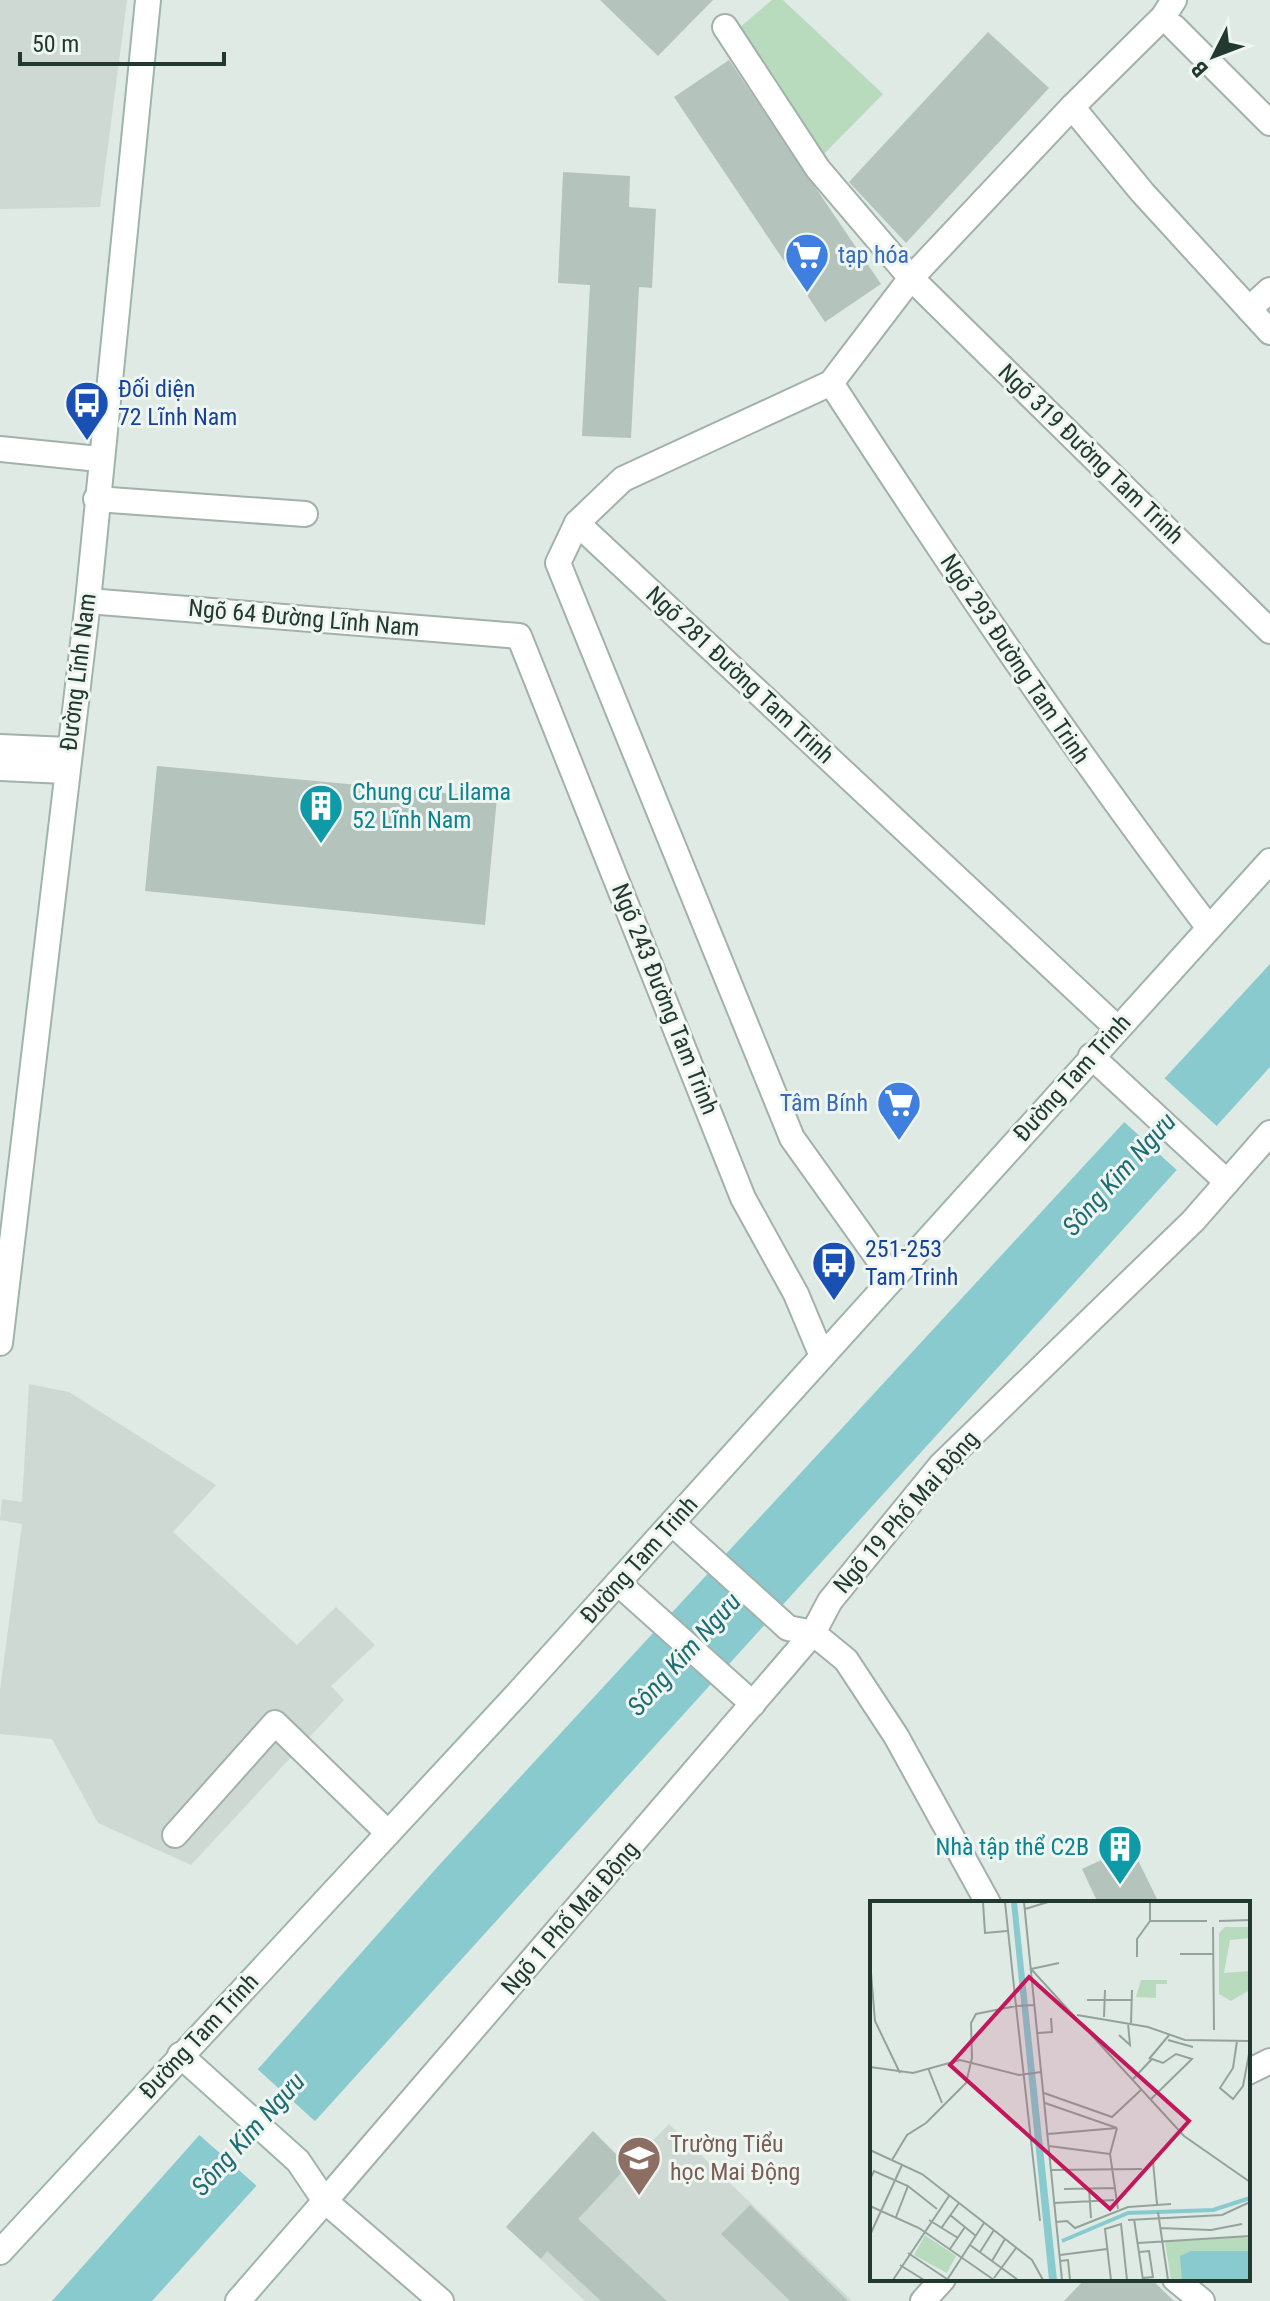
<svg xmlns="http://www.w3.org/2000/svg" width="1270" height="2301" viewBox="0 0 1270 2301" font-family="'Roboto Condensed',sans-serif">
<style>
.built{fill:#cdd9d2}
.green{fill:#b8dbbe}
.water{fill:#88cace}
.pier{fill:#dfeae4}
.building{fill:#b4c4bc}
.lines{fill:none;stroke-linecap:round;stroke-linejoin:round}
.street-casing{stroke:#a2b1aa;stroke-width:28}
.secondary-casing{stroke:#9eb5aa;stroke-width:28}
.street{stroke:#fff;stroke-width:24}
.secondary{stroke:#fff;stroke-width:24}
.labels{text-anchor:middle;stroke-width:6;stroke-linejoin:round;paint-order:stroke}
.shop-label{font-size:24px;fill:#366cbe;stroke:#eff6f2;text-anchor:start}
.transit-label{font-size:24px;fill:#164399;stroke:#eff6f2;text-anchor:start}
.street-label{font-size:24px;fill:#213930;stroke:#eff6f2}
.culture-label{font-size:24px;fill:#0d838f;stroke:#eff6f2;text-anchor:start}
.education-label{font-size:24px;fill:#785e54;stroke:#eff6f2;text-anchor:start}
.water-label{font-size:26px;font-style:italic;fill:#1d6d72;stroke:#eff6f2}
.inset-river{fill:none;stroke:#88cace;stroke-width:4}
.inset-road{fill:none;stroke:#93a39c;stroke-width:2}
.view{fill:#c2185b;fill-opacity:0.15;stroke:#c2185b;stroke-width:4}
.inset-edge{fill:none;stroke:#213930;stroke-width:4}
</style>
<rect width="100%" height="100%" fill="#dfeae4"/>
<!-- built -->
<g class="built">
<path d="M 0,0 L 127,0 L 100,207 L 0,209 Z"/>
<path d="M 29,1384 L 69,1392 L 216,1485 L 173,1532 L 297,1645 L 336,1607 L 375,1645 L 331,1686 L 344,1700 L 191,1865 L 98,1823 L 52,1739 L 0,1734 L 0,1690 L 22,1524 L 0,1520 L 2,1499 L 22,1502 Z"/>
<path d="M 669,2124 L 852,2301 L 585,2301 L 506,2227 L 593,2131 L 628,2166 Z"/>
</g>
<!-- green -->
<path class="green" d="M 772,0 L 783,0 L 883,94 L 823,155 L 739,28 Z"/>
<!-- water -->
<path class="water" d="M 1270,964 L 1270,1067 L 152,2301 L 52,2301 L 441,1863 Z"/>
<!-- pier -->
<g class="pier">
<path d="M 1162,1076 L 1220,1129 L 1180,1173 L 1121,1119 Z"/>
<path d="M 254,2066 L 317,2123 L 259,2188 L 196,2132 Z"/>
</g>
<!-- building -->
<g class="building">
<path d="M 600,0 L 713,0 L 658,56 Z"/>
<path d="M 988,32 L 1049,88 L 906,243 L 849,182 Z"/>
<path d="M 729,60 L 881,284 L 825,322 L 674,97 Z"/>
<path d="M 563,172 L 630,176 L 629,207 L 656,209 L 652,288 L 639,287 L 631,438 L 582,436 L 590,285 L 558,283 Z"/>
<path d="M 157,766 L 497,798 L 485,925 L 145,891 Z"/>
<path d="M 1131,1846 L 1159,1903 L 1098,1903 L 1082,1869 Z"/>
<path d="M 593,2131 L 628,2166 L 578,2219 L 667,2301 L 601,2301 L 547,2251 L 541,2259 L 506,2227 Z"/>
<path d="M 750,2205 L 848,2301 L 790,2301 L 721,2234 Z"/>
<path d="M 1085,2279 L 1151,2279 L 1174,2301 L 1064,2301 Z"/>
</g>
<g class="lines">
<!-- street casing -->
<g class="street-casing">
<g id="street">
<path d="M 725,27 L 818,169 L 911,278 L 1270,631"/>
<path d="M 1174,27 L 1270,123"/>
<path d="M 1072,107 L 1142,192 L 1270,332"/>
<path d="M 1249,309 L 1270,290"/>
<path d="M 831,383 C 952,569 1075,752 1209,928"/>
<path d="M 0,449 L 99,459"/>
<path d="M 96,499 L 305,514"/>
<path d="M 577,523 L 1117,1028"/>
<path d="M 88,601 L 519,636 L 743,1198 L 796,1294 L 822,1356"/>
<path d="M 0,747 L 69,750"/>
<path d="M 0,768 L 65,771"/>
<path d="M 1091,1056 L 1227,1182"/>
<path d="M 892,1278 L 792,1138 L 558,563 L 577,523 L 623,479 L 831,383 L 911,278 L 1072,107 L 1163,17 L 1174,0"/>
<path d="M 672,1523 L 788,1628 L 813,1633 L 846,1660 L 896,1736 L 988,1903"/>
<path d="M 618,1583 L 753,1704"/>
<path d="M 175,1835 L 275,1723 L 388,1833"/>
<path d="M 1248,2072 L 1270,2061"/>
<path d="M 1175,2279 L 1202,2301"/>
<path d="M 441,2301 L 325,2201 L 784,1667 L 813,1633 L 830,1601 L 941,1465 L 1193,1221 L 1270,1133"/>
<path d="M 923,2301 L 943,2279"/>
</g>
</g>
<!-- secondary casing -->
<g class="secondary-casing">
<g id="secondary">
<path d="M 0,1343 L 88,601 L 148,0"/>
<path d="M 180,2055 L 298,2161 L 325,2201 L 238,2301"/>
<path d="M 0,2252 L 520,1691 L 1270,861"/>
</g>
</g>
<!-- street -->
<use href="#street" class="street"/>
<!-- secondary -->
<use href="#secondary" class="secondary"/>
</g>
<!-- icons -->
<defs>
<g id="supermarket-pin" transform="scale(2.3)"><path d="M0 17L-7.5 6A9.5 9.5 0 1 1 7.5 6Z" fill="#3f7fe0" stroke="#eff6f2"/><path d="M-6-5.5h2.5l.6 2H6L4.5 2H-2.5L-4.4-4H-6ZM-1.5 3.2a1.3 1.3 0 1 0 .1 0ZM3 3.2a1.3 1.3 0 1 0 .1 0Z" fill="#fff"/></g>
<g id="bus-pin" transform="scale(2.3)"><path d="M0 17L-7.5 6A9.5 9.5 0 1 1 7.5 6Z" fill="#1a4fb4" stroke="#eff6f2"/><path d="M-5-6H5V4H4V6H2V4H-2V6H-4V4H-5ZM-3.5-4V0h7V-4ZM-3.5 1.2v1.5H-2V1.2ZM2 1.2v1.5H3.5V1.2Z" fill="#fff"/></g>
<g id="building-pin" transform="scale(2.3)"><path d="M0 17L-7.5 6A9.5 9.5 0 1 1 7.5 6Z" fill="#0f9aa8" stroke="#eff6f2"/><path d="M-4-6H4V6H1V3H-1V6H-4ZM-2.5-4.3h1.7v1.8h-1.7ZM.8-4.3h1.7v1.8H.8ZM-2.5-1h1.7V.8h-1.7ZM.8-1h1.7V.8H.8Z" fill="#fff"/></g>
<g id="school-pin" transform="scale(2.3)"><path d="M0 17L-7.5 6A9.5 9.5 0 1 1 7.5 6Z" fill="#8d6e63" stroke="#eff6f2"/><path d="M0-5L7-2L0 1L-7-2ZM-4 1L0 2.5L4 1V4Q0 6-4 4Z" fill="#fff"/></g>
</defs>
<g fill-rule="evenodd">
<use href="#supermarket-pin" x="807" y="255"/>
<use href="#bus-pin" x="87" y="403"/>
<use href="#building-pin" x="321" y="806"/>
<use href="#supermarket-pin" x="899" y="1103"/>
<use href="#bus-pin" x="834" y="1263"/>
<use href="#building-pin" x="1120" y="1847"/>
<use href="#school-pin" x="639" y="2158"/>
</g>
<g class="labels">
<!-- shop labels -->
<g class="shop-label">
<text x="838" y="263">tạp hóa</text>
<text x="868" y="1111" text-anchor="end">Tâm Bính</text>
</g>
<!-- transit labels -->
<g class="transit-label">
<text x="118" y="397">Đối diện<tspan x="118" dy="28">72 Lĩnh Nam</tspan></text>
<text x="865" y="1257">251-253<tspan x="865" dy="28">Tam Trinh</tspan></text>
</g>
<!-- street labels -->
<g class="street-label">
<text transform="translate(1091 454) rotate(44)" y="8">Ngõ 319 Đường Tam Trinh</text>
<text transform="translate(304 618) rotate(5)" y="8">Ngõ 64 Đường Lĩnh Nam</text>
<text transform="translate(1015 659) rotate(56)" y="8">Ngõ 293 Đường Tam Trinh</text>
<text transform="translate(78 672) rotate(-83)" y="8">Đường Lĩnh Nam</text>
<text transform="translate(740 675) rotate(43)" y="8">Ngõ 281 Đường Tam Trinh</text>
<text transform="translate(665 999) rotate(68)" y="8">Ngõ 243 Đường Tam Trinh</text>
<text transform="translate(1072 1078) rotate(-48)" y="8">Đường Tam Trinh</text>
<text transform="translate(906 1512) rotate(-49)" y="8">Ngõ 19 Phố Mai Động</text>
<text transform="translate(639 1560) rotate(-48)" y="8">Đường Tam Trinh</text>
<text transform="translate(570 1918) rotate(-49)" y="8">Ngõ 1 Phố Mai Động</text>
<text transform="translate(199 2036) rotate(-47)" y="8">Đường Tam Trinh</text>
</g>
<!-- culture labels -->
<g class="culture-label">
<text x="352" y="800">Chung cư Lilama<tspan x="352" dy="28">52 Lĩnh Nam</tspan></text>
<text x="1089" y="1855" text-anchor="end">Nhà tập thể C2B</text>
</g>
<!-- education labels -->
<g class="education-label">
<text x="670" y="2152">Trường Tiểu<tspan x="670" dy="28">học Mai Động</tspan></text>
</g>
<!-- water labels -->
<g class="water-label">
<text transform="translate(1119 1174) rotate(-48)" y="9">Sông Kim Ngưu</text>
<text transform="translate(684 1654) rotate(-48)" y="9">Sông Kim Ngưu</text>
<text transform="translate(248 2134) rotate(-48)" y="9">Sông Kim Ngưu</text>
</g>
</g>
<!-- overview -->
<g transform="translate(870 1901)">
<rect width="380" height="380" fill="#dfeae4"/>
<path d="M 355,26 L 380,26 L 380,37 L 360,39 L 354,72 L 380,70 L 380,89 L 361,100 L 349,93 L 349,32 ZM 271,79 L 297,79 L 297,83 L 286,83 L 286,97 L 266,96 ZM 55,334 L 86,355 L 77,372 L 44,354 ZM 373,336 L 380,337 L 380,379 L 301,379 L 295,341 Z" fill="#b8dbbe"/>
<path d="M 141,1 L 147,1 L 187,379 L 179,379 ZM 321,350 L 380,350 L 380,379 L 312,379 L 310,355 Z" fill="#88cace"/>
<path class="inset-river" d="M 192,340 L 258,312 L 343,309 L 380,297"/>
<path class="inset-road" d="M 83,1 L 113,1M 113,1 L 115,32 L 137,30M 135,1 L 146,105 L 165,104M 154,1 L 192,379M 155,8 L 178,1M 280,20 L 337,20M 349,20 L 380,19M 343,26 L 344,129M 310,53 L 344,53M 267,56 L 267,38 L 280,20 L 280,1M 0,60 L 5,120 L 30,172M 161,68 L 189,62M 161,68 L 314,235 L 380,281M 217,99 L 262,99M 207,114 L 278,126 L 315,139 L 380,140M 234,116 L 235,89M 261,122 L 262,89M 168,132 L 182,131 L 181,117M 249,134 L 260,144 L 258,122M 298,139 L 323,146M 367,140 L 363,167 L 350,187 L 363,198 L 373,185 L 380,148M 279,158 L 300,133M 0,166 L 43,172 L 90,159 L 149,174 L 171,171M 58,167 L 72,202M 263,178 L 282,158 L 293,162 L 306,153 L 322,158 L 281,198M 174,192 L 242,216 L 272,188M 175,202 L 247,227M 247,227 L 240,253 L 248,308M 178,233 L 247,227M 179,245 L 240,253M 0,249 L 52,273 L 162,359 L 173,379M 22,259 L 37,234 L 56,222 L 96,182 L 102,157 L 101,122 L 106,113 L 146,105 L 170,320M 283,261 L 287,303M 181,269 L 272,268M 0,278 L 4,270 L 38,285 L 67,308M 219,287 L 221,317M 194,288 L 245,287M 184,302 L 244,299M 0,305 L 49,327 L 124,379M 288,311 L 298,379M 80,314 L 106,335M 26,316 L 38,285M 264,318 L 273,379M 59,319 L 88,337M 258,319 L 352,314 L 380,301M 186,321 L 197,320 L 205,327 L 258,306 L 301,303M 72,326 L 89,302M 290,327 L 341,329 L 372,323M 0,334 L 32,264M 268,342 L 380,335M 100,344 L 148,379M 80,348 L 95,326M 110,351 L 124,329M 269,351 L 279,350 L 283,376 L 273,377M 38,352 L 77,378M 190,354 L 237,348M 122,360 L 135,338M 190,360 L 198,359 L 200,379M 30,364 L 54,379M 124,377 L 146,347M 23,379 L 79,295M 77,379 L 114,322M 241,379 L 235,328 L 251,323 L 257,379"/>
<path class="view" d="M 159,76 L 319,220 L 240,308 L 80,164 Z"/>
<rect width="380" height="380" class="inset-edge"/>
</g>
<!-- north arrow -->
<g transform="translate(1214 56) rotate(228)" stroke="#eff6f2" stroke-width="6" paint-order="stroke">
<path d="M0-6L14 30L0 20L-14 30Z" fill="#213930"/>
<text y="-12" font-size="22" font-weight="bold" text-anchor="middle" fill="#213930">B</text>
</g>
<!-- scale -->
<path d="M20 52v12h204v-12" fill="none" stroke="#213930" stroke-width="4"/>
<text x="32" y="52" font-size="24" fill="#213930" stroke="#eff6f2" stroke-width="6" paint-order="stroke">50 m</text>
</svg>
